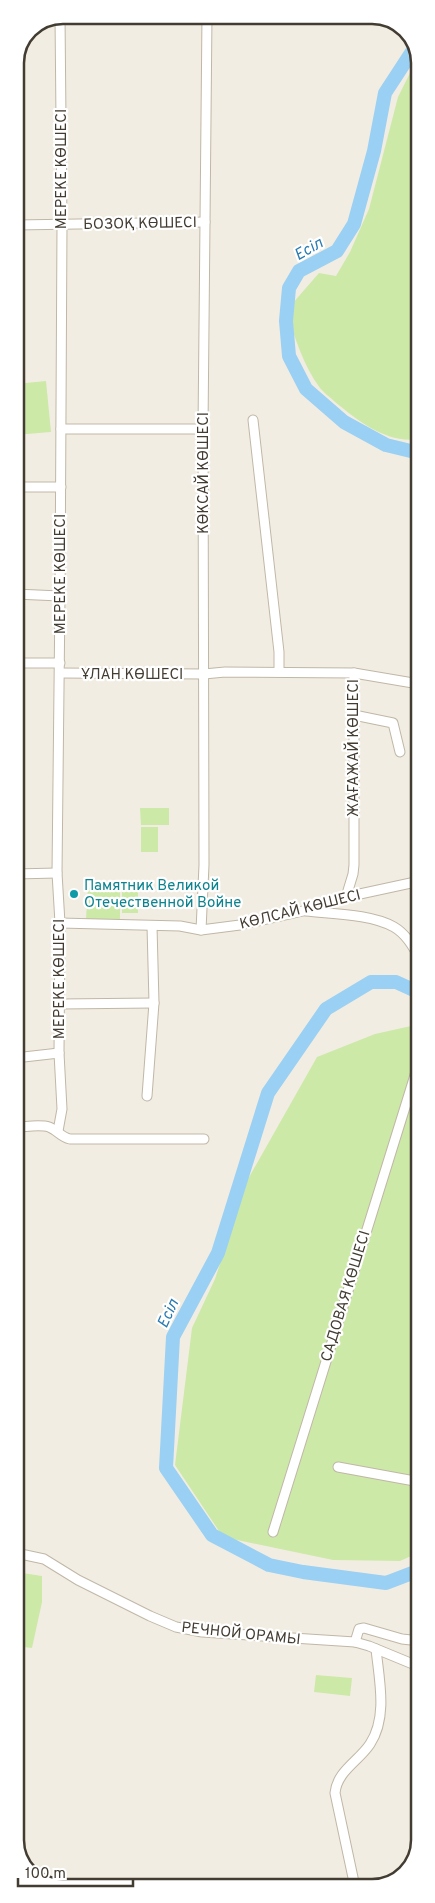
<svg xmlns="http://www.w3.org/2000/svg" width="435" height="1903" viewBox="0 0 435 1903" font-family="Overpass,sans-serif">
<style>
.green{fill:#cde9a8}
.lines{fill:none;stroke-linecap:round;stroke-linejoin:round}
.river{stroke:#9ad0f3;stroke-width:14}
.minor-casing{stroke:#c0b7a7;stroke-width:11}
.minor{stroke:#fff;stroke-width:9}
.culture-dot{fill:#0f9aa8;stroke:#fff;stroke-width:2}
.labels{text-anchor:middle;stroke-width:4.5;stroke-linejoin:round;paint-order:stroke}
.street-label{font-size:15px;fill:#433c32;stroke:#fff}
.culture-label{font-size:15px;fill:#0d838f;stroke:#fff;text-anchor:start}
.water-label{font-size:16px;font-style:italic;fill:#287bb2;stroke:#fff}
.rim{fill:none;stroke:#433c32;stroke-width:2.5}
</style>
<rect width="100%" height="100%" fill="#f2ede2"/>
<!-- green -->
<g class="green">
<path d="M 419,55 L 419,439 C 387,444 358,421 334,401 C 330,397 324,393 320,388 C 303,365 295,337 286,311 L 319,273 L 336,276 L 350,252 L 369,209 L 398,97 Z"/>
<path d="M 46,381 L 51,432 L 15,435 L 15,384 Z"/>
<path d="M 140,808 L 169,808 L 169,825 L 141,825 Z"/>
<rect x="141" y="827" width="17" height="25"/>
<path d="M 120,887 L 120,919 L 86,919 L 88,888 Z"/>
<rect x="122" y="892" width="16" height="21"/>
<path d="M 420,1024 L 420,1552 L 400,1561 L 333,1560 L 223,1537 L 175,1465 L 192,1328 L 215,1279 L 248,1179 L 317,1057 L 375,1034 Z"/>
<path d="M 16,1572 L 42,1576 L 42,1602 L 32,1648 L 16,1646 Z"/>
<path d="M 316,1675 L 352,1678 L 350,1696 L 314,1692 Z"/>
</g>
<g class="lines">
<!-- river -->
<g class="river">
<path d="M 415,47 L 385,93 L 374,151 L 354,224 L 337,251 L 299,271 L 289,288 L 286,321 L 289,356 L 306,389 L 344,422 L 386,445 L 419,453"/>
<path d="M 420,993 L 396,982 L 371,982 L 326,1009 L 268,1093 L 218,1253 L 173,1337 L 166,1468 L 212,1535 L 269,1565 L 303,1572 L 386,1583 L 420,1570"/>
</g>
<!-- minor casing -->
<g class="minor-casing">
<g id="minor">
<path d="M 15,225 L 205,222"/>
<path d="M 253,420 L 279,652 L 279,672"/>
<path d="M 61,429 L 203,429"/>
<path d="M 15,487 L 61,487"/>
<path d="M 15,594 L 60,596"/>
<path d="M 15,663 L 60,663"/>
<path d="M 60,673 L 204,674 L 225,672 L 354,673 L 354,865 L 353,874 L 346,897"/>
<path d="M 354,673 L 419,684"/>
<path d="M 354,715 L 393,723 L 400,752"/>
<path d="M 15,874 L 57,873"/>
<path d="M 306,911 C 332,914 371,914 394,927 C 406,934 414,947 420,960"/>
<path d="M 60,923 L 180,926 L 201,930 L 240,925 L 303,911 L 346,897 L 420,881"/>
<path d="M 201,930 L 204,865 L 203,429 L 207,15"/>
<path d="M 60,1004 L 154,1003"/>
<path d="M 15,1058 L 59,1053"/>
<path d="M 147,1096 L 154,1003 L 152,926"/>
<path d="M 16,1127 C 25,1127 40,1124 49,1127 C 57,1130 61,1137 70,1139 L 204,1139"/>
<path d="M 58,1131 L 62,1109 L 59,1053 L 60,923 L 57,873 L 60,596 L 62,225 L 60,16"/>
<path d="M 338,1467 L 420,1482"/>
<path d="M 273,1532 L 420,1059"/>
<path d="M 16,1553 L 44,1559 L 78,1580 L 150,1616 L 176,1627 L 202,1632 L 355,1642 L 369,1646 L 420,1667"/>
<path d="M 355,1642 L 359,1629 L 364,1628 L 402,1639 L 420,1641"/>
<path d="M 355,1887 L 335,1793 C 337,1771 359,1761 370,1744 C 388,1717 379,1679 376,1649"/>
</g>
</g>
<!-- minor -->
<use href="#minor" class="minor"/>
</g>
<!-- markers -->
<circle class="culture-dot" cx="74" cy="894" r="5"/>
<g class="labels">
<!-- street labels -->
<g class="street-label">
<text transform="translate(61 169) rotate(-90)" y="5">МЕРЕКЕ КӨШЕСІ</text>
<text transform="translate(140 223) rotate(-1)" y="5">БОЗОҚ КӨШЕСІ</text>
<text transform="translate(203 473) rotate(-90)" y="5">КӨКСАЙ КӨШЕСІ</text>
<text transform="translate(60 574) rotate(-90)" y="5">МЕРЕКЕ КӨШЕСІ</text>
<text x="132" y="679">ҰЛАН КӨШЕСІ</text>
<text transform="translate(353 748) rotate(-90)" y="5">ЖАҒАЖАЙ КӨШЕСІ</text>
<text transform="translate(300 909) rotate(-14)" y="5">КӨЛСАЙ КӨШЕСІ</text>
<text transform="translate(59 979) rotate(-90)" y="5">МЕРЕКЕ КӨШЕСІ</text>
<text transform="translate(345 1296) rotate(-73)" y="5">САДОВАЯ КӨШЕСІ</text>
<text transform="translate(241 1633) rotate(6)" y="5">РЕЧНОЙ ОРАМЫ</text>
</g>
<!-- culture labels -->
<g class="culture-label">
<text x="84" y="890">Памятник Великой<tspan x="84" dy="17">Отечественной Войне</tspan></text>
</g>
<!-- water labels -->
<g class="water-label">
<text transform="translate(308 248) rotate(-30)" y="6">Есіл</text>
<text transform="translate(167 1313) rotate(-65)" y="6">Есіл</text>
</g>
</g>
<!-- crop -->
<path d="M0 0H435V1903H0ZM63 24H372A39 39 0 0 1 411 63V1840A39 39 0 0 1 372 1879H63A39 39 0 0 1 24 1840V63A39 39 0 0 1 63 24Z" fill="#fff" fill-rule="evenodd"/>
<path class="rim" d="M63 24H372A39 39 0 0 1 411 63V1840A39 39 0 0 1 372 1879H63A39 39 0 0 1 24 1840V63A39 39 0 0 1 63 24Z"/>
<!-- scale -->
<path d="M18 1878v8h115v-8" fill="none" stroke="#433c32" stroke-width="2.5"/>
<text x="25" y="1878" font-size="15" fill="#433c32" stroke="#ffffff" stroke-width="4" paint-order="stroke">100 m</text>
</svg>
